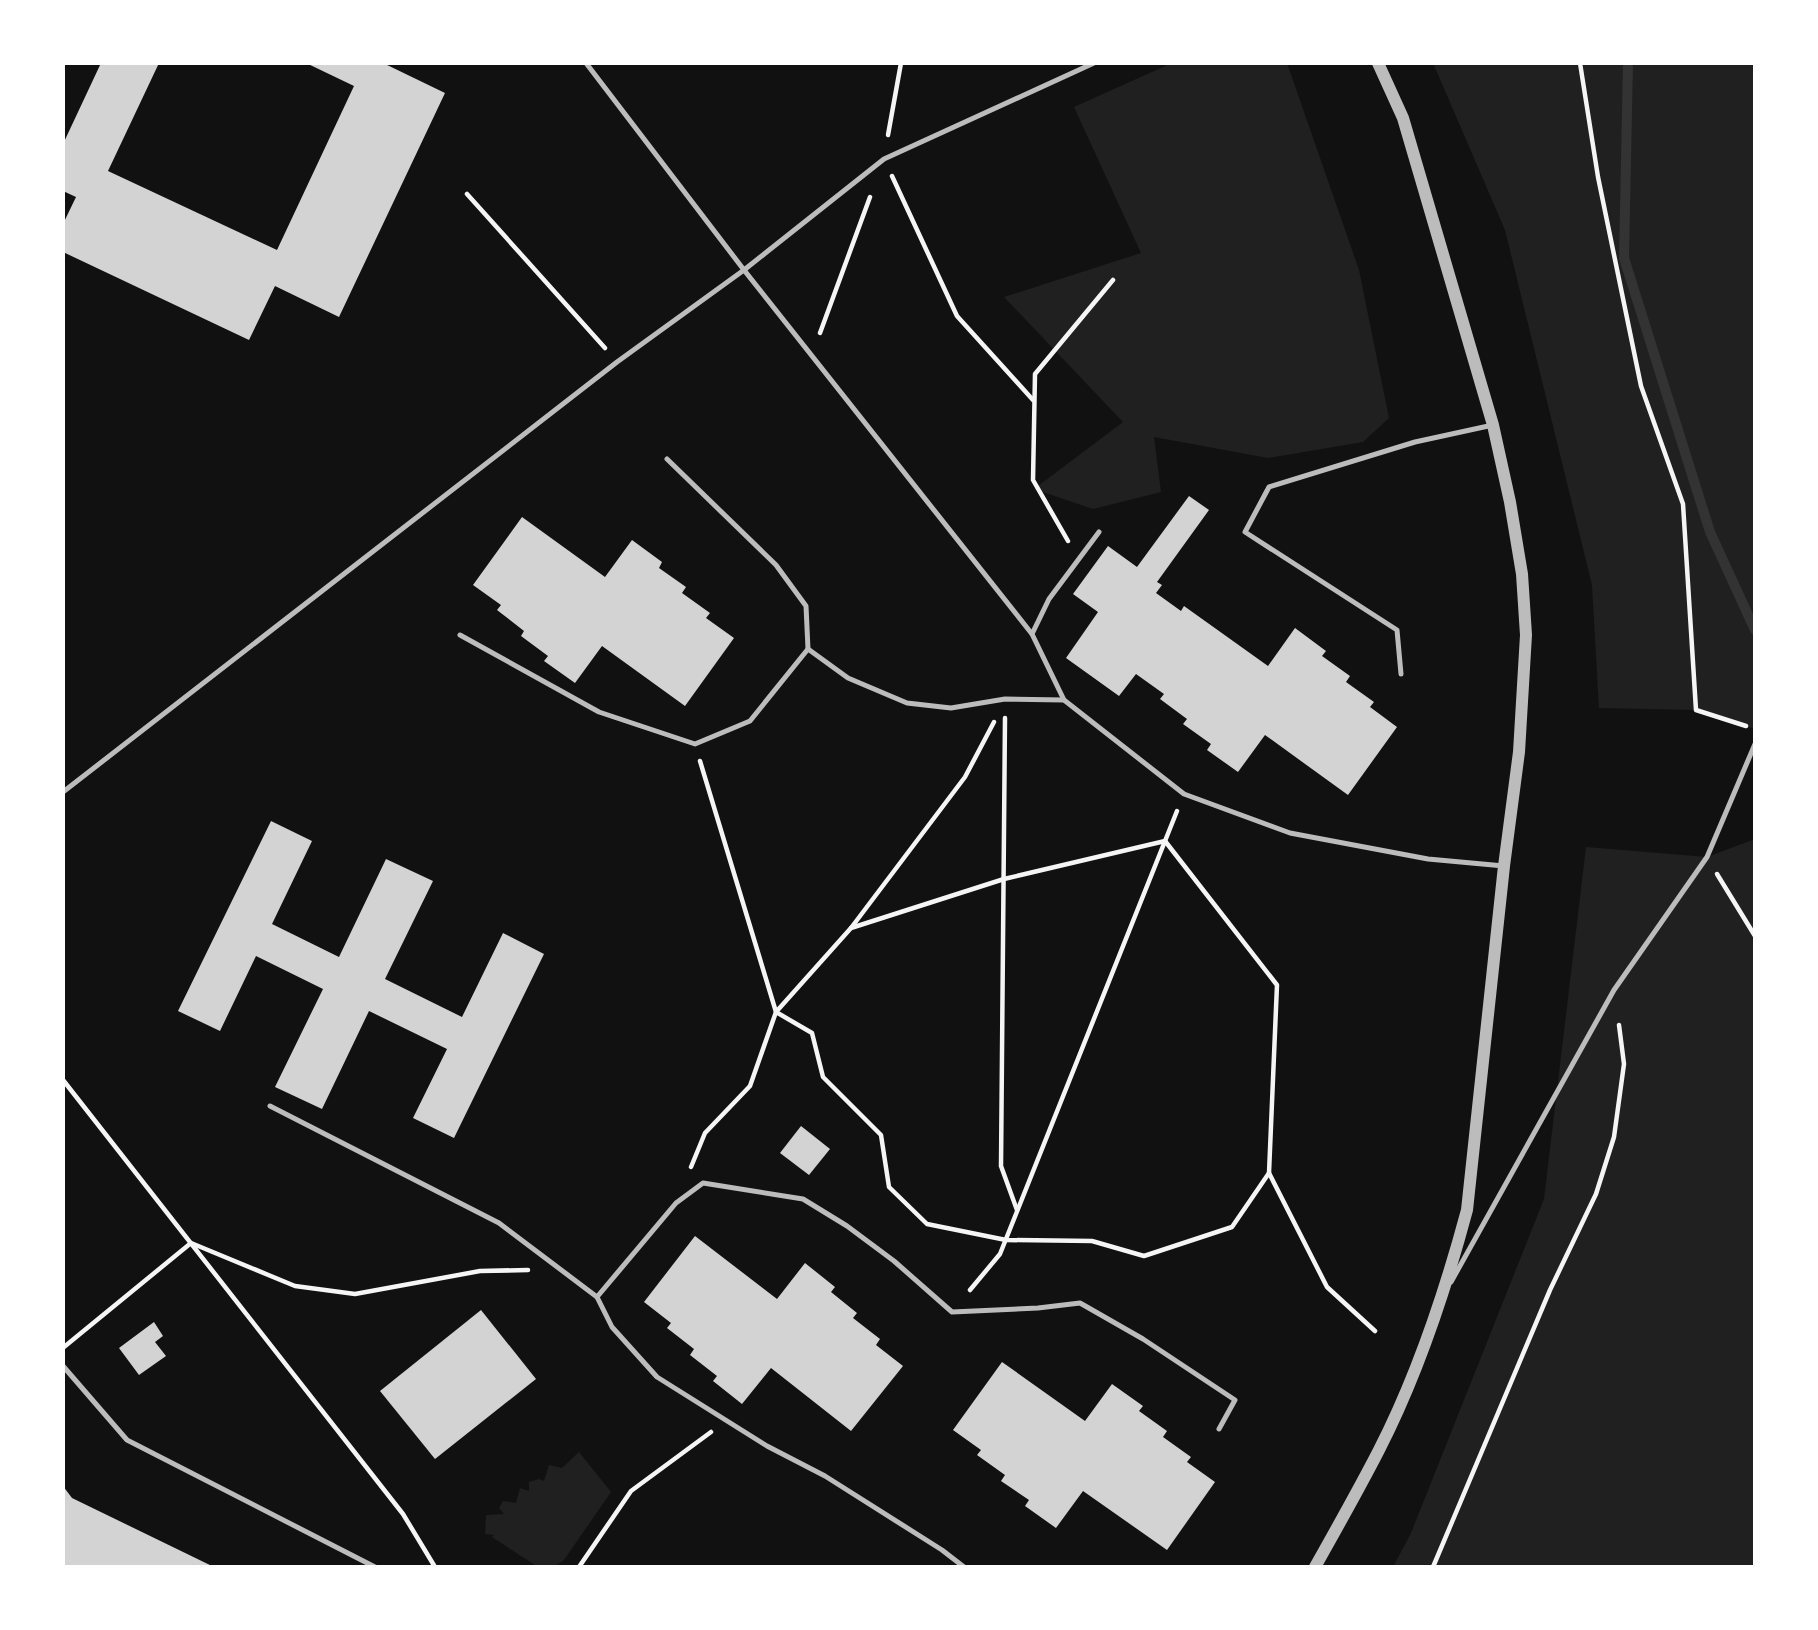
<svg xmlns="http://www.w3.org/2000/svg" width="1818" height="1630" viewBox="0 0 1818 1630" font-family="'Sofia Sans Condensed',sans-serif">
<style>
.green{fill:#202020}
.lines{fill:none;stroke-linecap:round;stroke-linejoin:round}
.stream{stroke:#333;stroke-width:10}
.building{fill:#d3d3d3}
.path{stroke:#f5f5f5;stroke-width:4.5}
.service{stroke:#bcbcbc;stroke-width:5}
.tertiary{stroke:#bcbcbc;stroke-width:12}
</style>
<rect width="100%" height="100%" fill="#111"/>
<!-- green -->
<g class="green">
<path d="M 1172,63 L 1287,63 L 1359,270 L 1389,418 L 1363,442 L 1268,458 L 1154,437 L 1161,492 L 1093,509 L 1034,489 L 1123,422 L 1004,297 L 1141,253 L 1074,107 Z"/>
<path d="M 1433,63 L 1755,63 L 1755,729 L 1696,710 L 1599,708 L 1592,585 L 1505,230 Z"/>
<path d="M 1755,839 L 1755,1567 L 1393,1567 L 1411,1533 L 1544,1199 L 1586,847 L 1707,857 Z"/>
<path d="M 579,1452 L 611,1492 L 564,1560 L 554,1567 L 538,1567 L 492,1537 L 494,1535 L 485,1534 L 486,1515 L 504,1514 L 499,1508 L 503,1501 L 516,1503 L 520,1488 L 529,1491 L 529,1482 L 539,1479 L 544,1481 L 549,1465 L 562,1468 Z"/>
</g>
<g class="lines">
<!-- stream -->
<path class="stream" d="M 1628,63 L 1624,258 L 1710,532 L 1755,630"/>
</g>
<!-- building -->
<g class="building">
<path d="M 101,63 L 159,63 L 108,171 L 277,250 L 354,86 L 306,63 L 383,63 L 445,93 L 339,317 L 275,286 L 249,340 L 63,252 L 63,224 L 76,197 L 63,191 L 63,144 Z"/>
<path d="M 1189,496 L 1209,510 L 1157,582 L 1162,585 L 1156,593 L 1181,611 L 1184,606 L 1268,666 L 1295,628 L 1326,651 L 1322,656 L 1350,676 L 1346,682 L 1374,702 L 1370,707 L 1397,727 L 1348,795 L 1265,735 L 1238,772 L 1207,750 L 1211,744 L 1183,724 L 1187,719 L 1160,699 L 1164,694 L 1136,674 L 1119,696 L 1066,658 L 1098,612 L 1073,594 L 1108,546 L 1137,567 Z"/>
<path d="M 522,517 L 605,577 L 632,540 L 662,562 L 659,568 L 686,587 L 682,593 L 710,613 L 706,618 L 734,638 L 685,706 L 602,646 L 575,683 L 544,661 L 548,656 L 521,636 L 524,631 L 497,610 L 501,605 L 473,585 Z"/>
<path d="M 271,821 L 312,841 L 272,924 L 339,957 L 386,859 L 433,881 L 385,979 L 462,1017 L 503,933 L 544,954 L 454,1138 L 413,1118 L 447,1049 L 369,1011 L 322,1109 L 275,1087 L 323,989 L 256,956 L 220,1031 L 178,1011 Z"/>
<path d="M 801,1126 L 830,1149 L 809,1175 L 780,1153 Z"/>
<path d="M 695,1236 L 777,1299 L 805,1263 L 835,1287 L 831,1292 L 857,1313 L 853,1318 L 880,1339 L 876,1345 L 903,1366 L 851,1431 L 771,1368 L 742,1404 L 713,1381 L 717,1376 L 690,1355 L 694,1349 L 667,1328 L 671,1323 L 644,1302 Z"/>
<path d="M 481,1310 L 536,1379 L 435,1459 L 380,1391 Z"/>
<path d="M 154,1322 L 163,1336 L 155,1342 L 166,1356 L 139,1375 L 119,1348 Z"/>
<path d="M 1002,1362 L 1085,1421 L 1112,1384 L 1143,1406 L 1139,1411 L 1167,1431 L 1163,1437 L 1191,1457 L 1187,1462 L 1215,1482 L 1167,1550 L 1083,1491 L 1056,1528 L 1025,1506 L 1029,1500 L 1001,1481 L 1005,1475 L 977,1455 L 981,1450 L 953,1430 Z"/>
<path d="M 63,1486 L 72,1498 L 214,1567 L 63,1567 Z"/>
</g>
<g class="lines">
<!-- path -->
<g class="path">
<path d="M 1580,63 L 1598,177 L 1641,386 L 1683,504 L 1696,710 L 1746,726"/>
<path d="M 888,135 L 901,63"/>
<path d="M 892,176 L 957,316 L 1033,400"/>
<path d="M 467,194 L 605,348"/>
<path d="M 820,333 L 870,197"/>
<path d="M 1068,541 L 1033,480 L 1035,374 L 1113,280"/>
<path d="M 1005,718 L 1001,1166 L 1017,1210"/>
<path d="M 700,761 L 776,1012 L 812,1033 L 823,1077 L 881,1135 L 889,1187 L 927,1224 L 1006,1240 L 1092,1241 L 1144,1256 L 1232,1227 L 1269,1173"/>
<path d="M 1717,874 L 1755,936"/>
<path d="M 851,928 L 1004,879 L 1165,841 L 1277,985 L 1269,1173 L 1327,1287 L 1375,1331"/>
<path d="M 63,1080 L 403,1514 L 435,1567"/>
<path d="M 691,1167 L 705,1133 L 750,1086 L 776,1012 L 851,928 L 965,777 L 994,722"/>
<path d="M 970,1290 L 1000,1254 L 1177,811"/>
<path d="M 64,1347 L 191,1243 L 295,1286 L 355,1294 L 480,1271 L 528,1270"/>
<path d="M 579,1567 L 631,1491 L 711,1432"/>
<path d="M 1433,1567 L 1550,1290 L 1596,1194 L 1614,1137 L 1624,1064 L 1619,1025"/>
</g>
<!-- service -->
<g class="service">
<path d="M 586,63 L 744,270 L 1032,634"/>
<path d="M 460,635 L 599,712 L 695,744 L 750,721 L 808,649 L 806,606 L 776,565 L 667,459"/>
<path d="M 808,649 L 848,678 L 907,703 L 951,708 L 1005,699 L 1064,700 L 1184,794 L 1290,833 L 1428,859 L 1504,866"/>
<path d="M 1401,674 L 1397,630 L 1245,532 L 1269,487 L 1415,442 L 1493,425"/>
<path d="M 1064,700 L 1032,634 L 1049,599 L 1099,532"/>
<path d="M 63,792 L 617,362 L 744,270 L 884,159 L 1094,63"/>
<path d="M 270,1106 L 499,1223 L 597,1297"/>
<path d="M 1451,1282 L 1614,990 L 1707,857 L 1755,744"/>
<path d="M 63,1366 L 127,1440 L 375,1567"/>
<path d="M 964,1567 L 942,1550 L 825,1476 L 767,1446 L 657,1377 L 612,1327 L 597,1297 L 676,1203 L 703,1183 L 803,1199 L 847,1226 L 894,1261 L 952,1312 L 1038,1308 L 1080,1303 L 1143,1339 L 1235,1400 L 1219,1429"/>
</g>
<!-- tertiary -->
<path class="tertiary" d="M 1315,1567 C 1337,1528 1359,1489 1379,1450 C 1418,1374 1445,1292 1467,1210 L 1504,866 L 1519,752 L 1526,635 L 1522,574 L 1510,502 L 1493,425 L 1403,118 L 1378,63"/>
</g>
<!-- border -->
<rect width="1818" height="1630" fill="none" stroke="#ffffff" stroke-width="130"/>
</svg>
